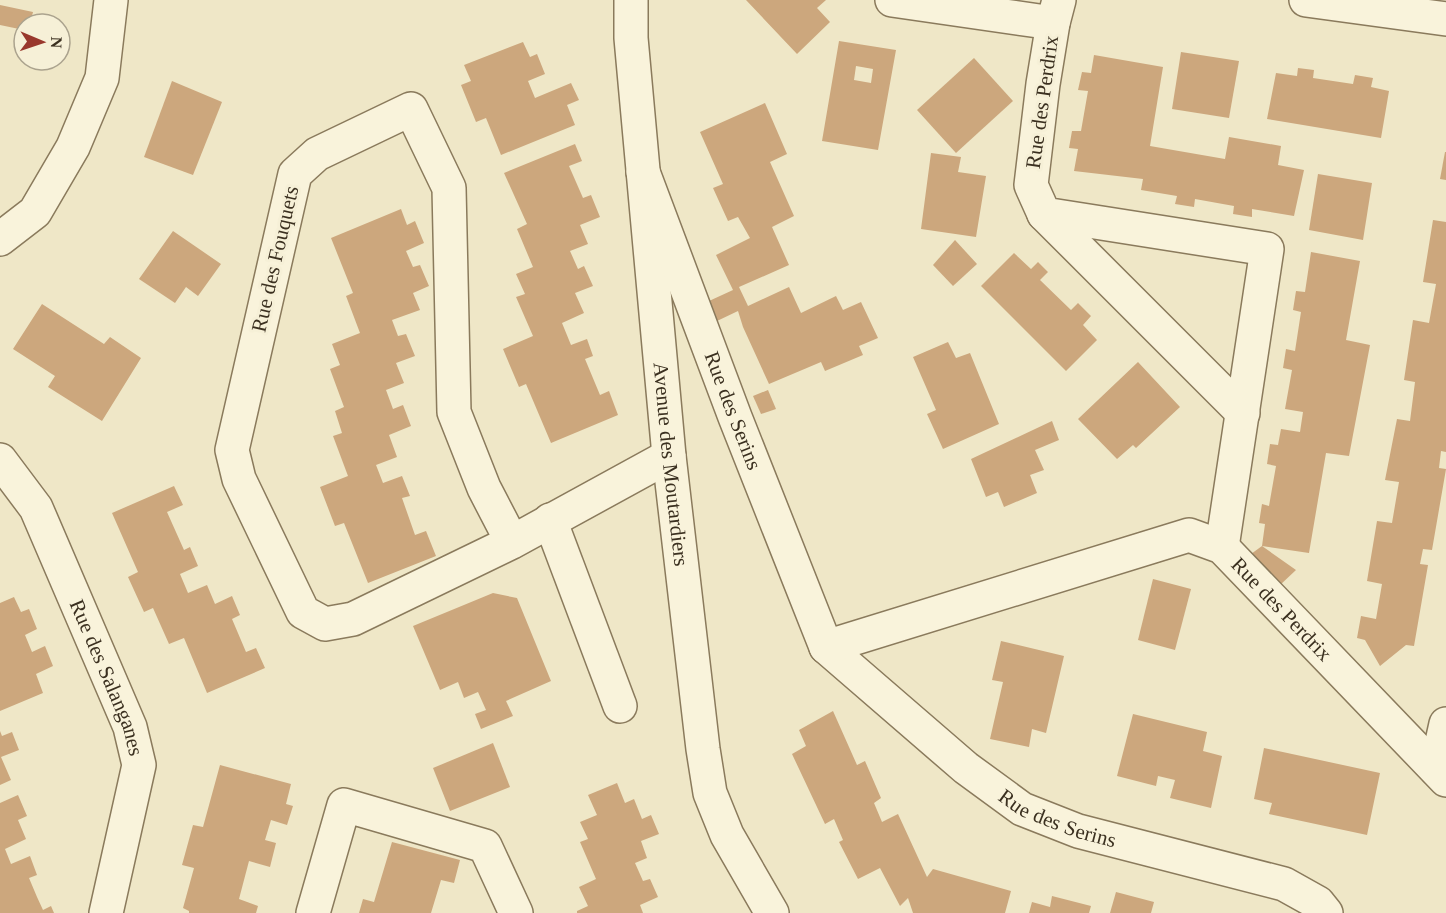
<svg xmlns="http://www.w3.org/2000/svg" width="1446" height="913" viewBox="0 0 1446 913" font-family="Georgia,serif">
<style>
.building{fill:#cca77d;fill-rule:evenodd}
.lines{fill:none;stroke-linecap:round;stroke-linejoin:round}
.minor-casing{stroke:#8a7a5c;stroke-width:36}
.minor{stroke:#f9f3db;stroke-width:33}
.labels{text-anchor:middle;stroke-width:6;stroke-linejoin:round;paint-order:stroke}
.street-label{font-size:21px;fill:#3b3020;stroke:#f6f0d7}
</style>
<rect width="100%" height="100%" fill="#efe7c7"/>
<!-- building -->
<g class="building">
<path d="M 746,0 L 826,0 L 817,8 L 830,22 L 797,54 Z"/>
<path d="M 0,5 L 33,12 L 30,24 L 24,24 L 24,30 L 0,25 Z"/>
<path d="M 839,41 L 896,50 L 878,150 L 822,141 ZM 856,66 L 873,69 L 871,83 L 854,80 Z"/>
<path d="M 523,42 L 530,57 L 537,54 L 545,74 L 528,81 L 535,98 L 571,83 L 579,100 L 567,105 L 575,125 L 501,155 L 486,118 L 476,122 L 461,85 L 471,81 L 464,65 Z"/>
<path d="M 1181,52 L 1239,61 L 1229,118 L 1172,109 Z"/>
<path d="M 1094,55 L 1163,67 L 1150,146 L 1225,159 L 1229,137 L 1281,146 L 1278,165 L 1304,170 L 1294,216 L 1252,209 L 1252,217 L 1233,214 L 1234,206 L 1195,199 L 1194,207 L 1175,204 L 1177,196 L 1141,190 L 1143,179 L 1074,171 L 1078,149 L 1069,148 L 1072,131 L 1081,131 L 1088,91 L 1078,90 L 1082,72 L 1091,73 Z"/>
<path d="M 974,58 L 1013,101 L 956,153 L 917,110 Z"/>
<path d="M 1298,68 L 1314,70 L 1313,78 L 1353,84 L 1355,75 L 1373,78 L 1371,87 L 1389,91 L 1381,138 L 1267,119 L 1276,73 L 1297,76 Z"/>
<path d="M 172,81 L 222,102 L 193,175 L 144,157 Z"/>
<path d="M 765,103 L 787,154 L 770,162 L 794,216 L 772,227 L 789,265 L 739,287 L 748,306 L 789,287 L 801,313 L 836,296 L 843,310 L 861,302 L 878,338 L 859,346 L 863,355 L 825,371 L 821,362 L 769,384 L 743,327 L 738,311 L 717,321 L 709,301 L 733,290 L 716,255 L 750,238 L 738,217 L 728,221 L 713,188 L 723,184 L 700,132 Z"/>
<path d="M 575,144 L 582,161 L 569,166 L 583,198 L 591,195 L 600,217 L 580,225 L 588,244 L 570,251 L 578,269 L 584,266 L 593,286 L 575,293 L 584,313 L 562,323 L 571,345 L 587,339 L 593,356 L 585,359 L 600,395 L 609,391 L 618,415 L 551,443 L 526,384 L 519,387 L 503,349 L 533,336 L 516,297 L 525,294 L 516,274 L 533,267 L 517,229 L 527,224 L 504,173 Z"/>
<path d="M 1445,152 L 1446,152 L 1446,180 L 1440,179 Z"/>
<path d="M 931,153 L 961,157 L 958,172 L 986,176 L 976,237 L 921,229 Z"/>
<path d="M 1318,174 L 1372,183 L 1363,240 L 1309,230 Z"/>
<path d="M 401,209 L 407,225 L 415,221 L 424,243 L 406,251 L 413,267 L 420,265 L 429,286 L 413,293 L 420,310 L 392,320 L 398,336 L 406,334 L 415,356 L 396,363 L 404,383 L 386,390 L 393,409 L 403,405 L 411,426 L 389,435 L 397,457 L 376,465 L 383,483 L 402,476 L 410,496 L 402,498 L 415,535 L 426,531 L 436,556 L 368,583 L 344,523 L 335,526 L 320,487 L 348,476 L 333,436 L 342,433 L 335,411 L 344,407 L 330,369 L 340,365 L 332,344 L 360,333 L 346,296 L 353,293 L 331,238 Z"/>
<path d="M 1433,220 L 1446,222 L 1446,452 L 1441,451 L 1439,468 L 1446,469 L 1432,550 L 1423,549 L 1420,564 L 1428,565 L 1414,646 L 1406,645 L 1380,666 L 1365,640 L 1357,638 L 1361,616 L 1376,619 L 1382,584 L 1367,581 L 1377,521 L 1392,523 L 1399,482 L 1385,480 L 1397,419 L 1410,421 L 1415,382 L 1404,380 L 1413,320 L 1429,323 L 1436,284 L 1423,282 Z"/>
<path d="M 173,231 L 221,264 L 198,296 L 186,287 L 175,303 L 139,279 Z"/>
<path d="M 955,240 L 977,264 L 953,286 L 933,265 Z"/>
<path d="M 1311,252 L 1360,261 L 1346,340 L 1370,345 L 1349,456 L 1326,453 L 1309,553 L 1262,546 L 1296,570 L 1279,586 L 1251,554 L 1262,546 L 1265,524 L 1259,523 L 1262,504 L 1269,506 L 1276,466 L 1267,464 L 1270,444 L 1278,445 L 1281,429 L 1300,432 L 1303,412 L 1285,409 L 1292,370 L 1283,368 L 1286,349 L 1295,351 L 1301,312 L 1293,310 L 1296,291 L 1305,292 Z"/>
<path d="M 1014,253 L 1031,269 L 1038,262 L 1048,272 L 1040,280 L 1071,310 L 1078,303 L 1091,316 L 1083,325 L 1097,340 L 1066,371 L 981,286 Z"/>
<path d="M 42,304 L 104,344 L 110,337 L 141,358 L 102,421 L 48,387 L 55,376 L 13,349 Z"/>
<path d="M 948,342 L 956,358 L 970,353 L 999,424 L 943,449 L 927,414 L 936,410 L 913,357 Z"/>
<path d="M 1138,362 L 1180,407 L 1136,448 L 1133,445 L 1117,459 L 1078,419 Z"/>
<path d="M 768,390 L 776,409 L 761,414 L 753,396 Z"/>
<path d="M 1052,421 L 1059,440 L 1035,450 L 1044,470 L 1030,475 L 1037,493 L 1004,507 L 998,492 L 986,497 L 971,459 Z"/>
<path d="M 174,486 L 183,505 L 167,512 L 184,550 L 190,547 L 198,566 L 180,574 L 188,593 L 207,585 L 215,604 L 232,596 L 240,615 L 232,619 L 246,652 L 256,648 L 265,668 L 207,693 L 184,638 L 169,644 L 153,608 L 144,612 L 128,577 L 138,572 L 112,513 Z"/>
<path d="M 1153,579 L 1191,589 L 1175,650 L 1138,640 Z"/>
<path d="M 493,593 L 517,598 L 551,681 L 506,701 L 513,716 L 481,729 L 475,714 L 486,710 L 478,692 L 464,698 L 458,682 L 440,690 L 413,626 Z"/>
<path d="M 14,597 L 21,612 L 29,609 L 37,629 L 25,635 L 32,652 L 45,646 L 53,666 L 36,674 L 43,693 L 0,711 L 0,603 Z"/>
<path d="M 1001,641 L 1064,656 L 1046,733 L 1032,729 L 1029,747 L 990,739 L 1003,682 L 992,680 Z"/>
<path d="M 833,711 L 857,765 L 865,761 L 881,798 L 874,803 L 882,822 L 898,814 L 927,877 L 933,869 L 1011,891 L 1005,913 L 913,913 L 908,898 L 900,906 L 880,868 L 858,879 L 839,842 L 843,840 L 834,819 L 825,824 L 792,754 L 806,746 L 799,730 Z"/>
<path d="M 1133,714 L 1207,732 L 1203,751 L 1222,756 L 1211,808 L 1170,798 L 1175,780 L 1158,776 L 1156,786 L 1117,776 Z"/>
<path d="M 0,731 L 2,736 L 12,732 L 19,750 L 1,757 L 11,780 L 0,785 Z"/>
<path d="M 493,743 L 510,787 L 450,811 L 433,768 Z"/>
<path d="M 1264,748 L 1380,773 L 1367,835 L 1269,814 L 1272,803 L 1254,799 Z"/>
<path d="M 220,765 L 291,784 L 286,804 L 293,806 L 287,825 L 271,820 L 265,840 L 276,843 L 270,867 L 249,861 L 239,899 L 258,906 L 256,913 L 189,913 L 189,911 L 183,908 L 194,868 L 182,865 L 193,825 L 203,827 Z"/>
<path d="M 617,783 L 625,803 L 634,799 L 642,819 L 651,815 L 659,834 L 641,841 L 647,858 L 635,863 L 643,881 L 650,879 L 658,897 L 640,905 L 643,913 L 577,913 L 577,911 L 588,906 L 579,887 L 596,879 L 580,842 L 588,839 L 580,822 L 597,815 L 588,795 Z"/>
<path d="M 18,795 L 27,816 L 18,820 L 26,839 L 5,849 L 11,864 L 30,856 L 37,875 L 29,878 L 37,897 L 43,910 L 51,906 L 54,913 L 0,913 L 0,803 Z"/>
<path d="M 392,842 L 460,860 L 454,883 L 441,880 L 431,913 L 359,913 L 363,899 L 374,902 Z"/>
<path d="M 1116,892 L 1154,902 L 1151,913 L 1110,913 Z"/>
<path d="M 1052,896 L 1091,906 L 1089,913 L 1029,913 L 1032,902 L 1050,907 Z"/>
</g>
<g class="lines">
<!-- minor casing -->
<g class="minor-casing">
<g id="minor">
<path id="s1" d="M 631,0 L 631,38 L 669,456 L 703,749 L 710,793 L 727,835 L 772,913"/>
<path d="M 892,0 L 1053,23"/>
<path d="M 1059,0 L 1053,23 L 1043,84 L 1031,185 L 1044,214 L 1267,249 L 1222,547"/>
<path d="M 1306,0 L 1446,19"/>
<path id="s2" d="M 643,172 L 735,417 L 826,647 L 966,768 L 1022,809 L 1078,831 L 1284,884 L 1318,903 L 1326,913"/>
<path d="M 1044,214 L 1243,413"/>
<path d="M 0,239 L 35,212 L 73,147 L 102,78 L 111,0"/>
<path id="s3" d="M 0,460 L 36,508 L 130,727 L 139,765 L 106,913"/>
<path d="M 550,520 L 620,706"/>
<path d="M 512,542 L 484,488 L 454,412 L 449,188 L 411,109 L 317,154 L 295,174 L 232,450 L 239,479 L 303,612 L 325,624 L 353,619 L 512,542 L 669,456"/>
<path id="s4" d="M 826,647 L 1189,535 L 1222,547 L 1446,780"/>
<path d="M 1436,769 L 1446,724"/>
<path d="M 313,913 L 344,805 L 485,846 L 516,913"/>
</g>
</g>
<!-- minor -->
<use href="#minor" class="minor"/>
</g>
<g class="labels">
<!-- street labels -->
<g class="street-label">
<text transform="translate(1042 102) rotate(-82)" y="7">Rue des Perdrix</text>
<text transform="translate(275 259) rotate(-77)" y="7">Rue des Fouquets</text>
<text dy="7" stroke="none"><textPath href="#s2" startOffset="255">Rue des Serins</textPath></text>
<text dy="7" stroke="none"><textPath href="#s1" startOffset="466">Avenue des Moutardiers</textPath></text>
<text dy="7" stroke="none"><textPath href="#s4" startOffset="501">Rue des Perdrix</textPath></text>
<text dy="7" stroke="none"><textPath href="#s3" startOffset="244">Rue des Salanganes</textPath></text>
<text dy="7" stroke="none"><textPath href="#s2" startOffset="800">Rue des Serins</textPath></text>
</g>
</g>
<!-- north arrow -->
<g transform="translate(42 42) rotate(92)"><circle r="28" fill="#f6f0d7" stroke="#aba38e" stroke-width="1.5"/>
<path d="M0-4.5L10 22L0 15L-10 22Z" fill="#99382c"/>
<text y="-9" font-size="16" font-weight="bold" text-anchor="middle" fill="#3b3020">N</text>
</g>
</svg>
